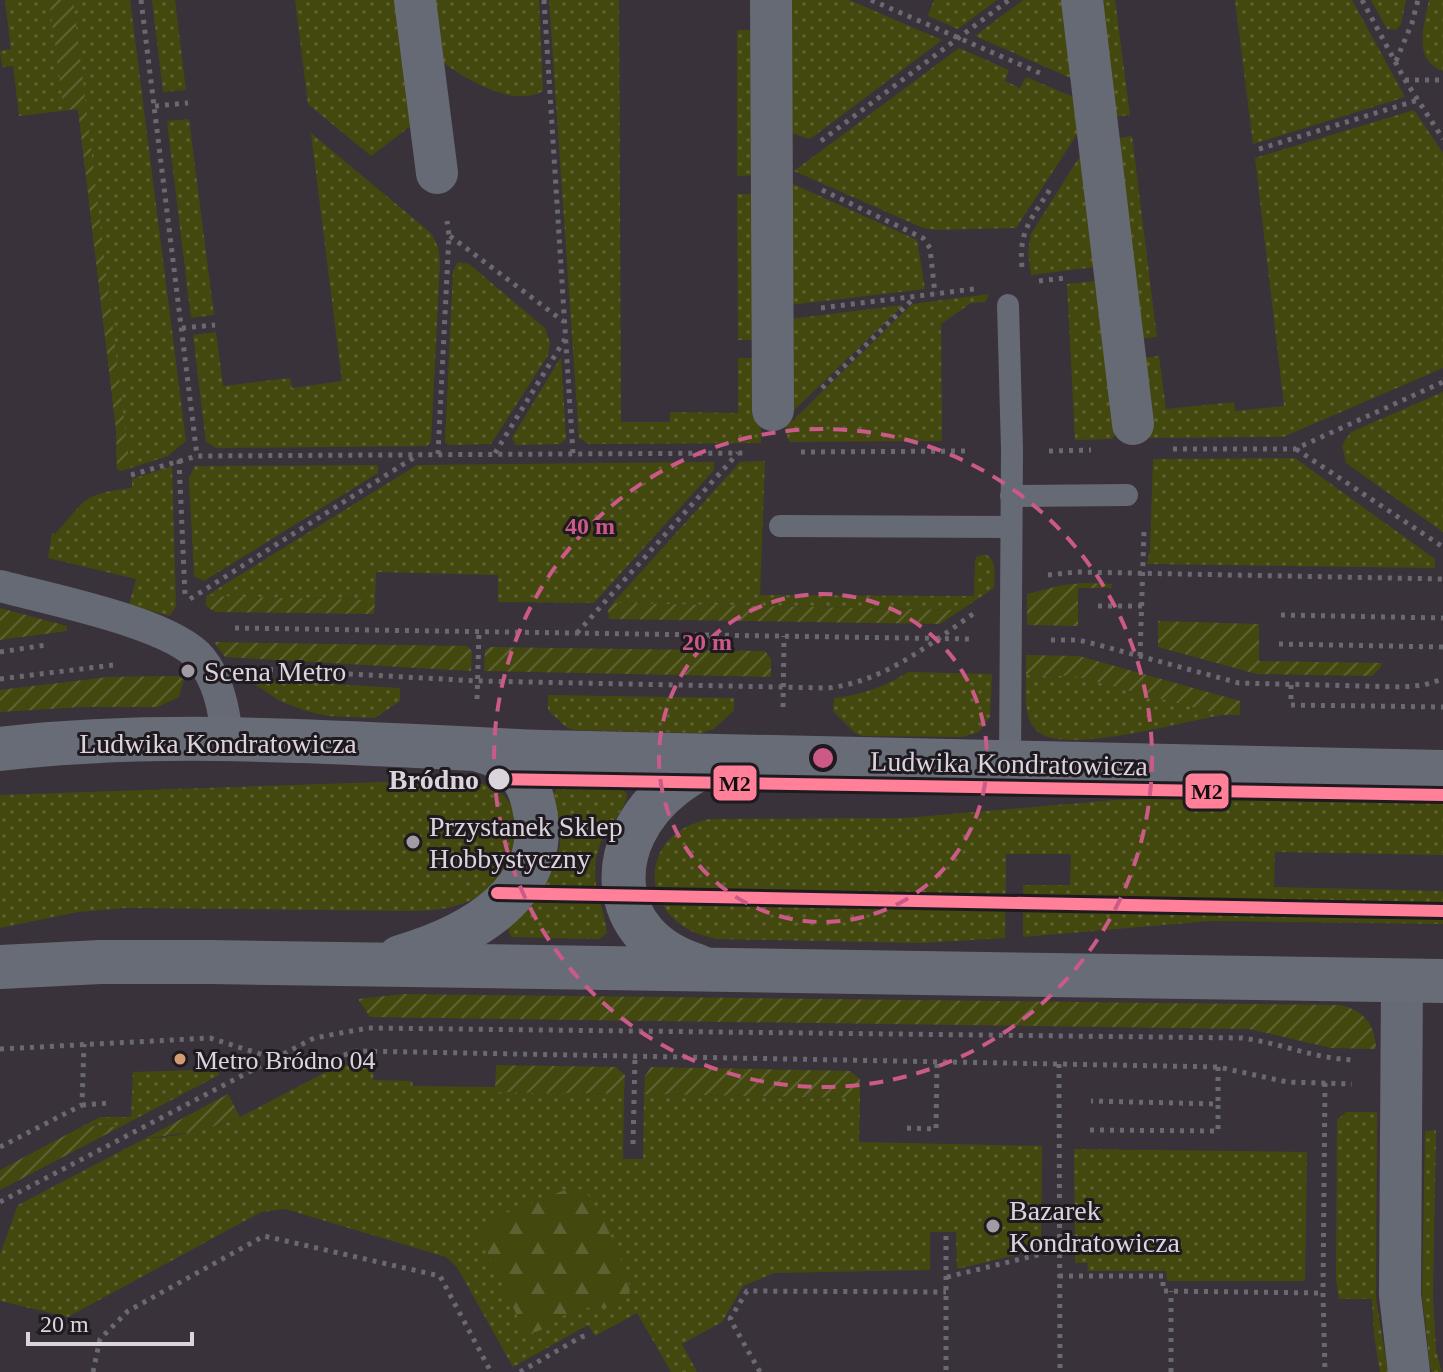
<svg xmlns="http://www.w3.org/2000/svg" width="1443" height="1372" viewBox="0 0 1443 1372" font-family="Georgia,serif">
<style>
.grass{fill:url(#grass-dots)}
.forest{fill:url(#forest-firs)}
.garden{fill:url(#garden-furrows)}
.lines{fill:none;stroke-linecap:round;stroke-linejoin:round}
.path{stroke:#6a6971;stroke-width:5;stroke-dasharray:4 6;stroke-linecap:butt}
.service{stroke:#656a74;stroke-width:22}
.pedestrian{stroke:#656a74;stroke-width:32}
.minor{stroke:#656a74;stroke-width:42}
.secondary{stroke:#686c76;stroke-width:44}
.metro-1-casing{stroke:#1f1a20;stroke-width:18}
.metro-1{stroke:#ff8098;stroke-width:12}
.ring{fill:none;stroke:#cb5a88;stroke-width:4;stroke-dasharray:14 10}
.poi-dot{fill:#a39ba4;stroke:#1f1a20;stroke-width:3}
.stop-dot{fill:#dcd4dd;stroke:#1f1a20;stroke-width:3}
.bus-dot{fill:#d39c74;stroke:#1f1a20;stroke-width:3}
.labels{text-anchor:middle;stroke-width:6;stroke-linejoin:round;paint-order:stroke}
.bus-label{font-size:26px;fill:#dcd4dd;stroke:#1f1a20;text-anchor:start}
.poi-label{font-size:28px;fill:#dcd4dd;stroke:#1f1a20;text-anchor:start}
.street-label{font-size:28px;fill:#dcd4dd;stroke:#1f1a20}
.stop-label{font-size:28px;font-weight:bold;fill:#dcd4dd;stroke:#1f1a20;text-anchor:end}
.centre{fill:#cb5a88;stroke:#1f1a20;stroke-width:4}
.ring-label{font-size:24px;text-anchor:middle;font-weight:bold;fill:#cb5a88;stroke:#1f1a20;stroke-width:6;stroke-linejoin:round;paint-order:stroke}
.line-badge{stroke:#1f1a20;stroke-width:3}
.pale-badge-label{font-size:22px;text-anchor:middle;font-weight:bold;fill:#111}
</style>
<defs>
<pattern id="grass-dots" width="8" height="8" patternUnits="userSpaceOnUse" patternTransform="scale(2)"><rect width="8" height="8" fill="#43480f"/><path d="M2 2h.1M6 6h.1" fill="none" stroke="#5e6232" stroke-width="1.8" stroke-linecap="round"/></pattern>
<pattern id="forest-firs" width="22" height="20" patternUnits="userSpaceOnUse" patternTransform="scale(2)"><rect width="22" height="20" fill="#43480f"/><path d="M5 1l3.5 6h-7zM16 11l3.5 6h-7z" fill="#5e6232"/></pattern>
<pattern id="garden-furrows" width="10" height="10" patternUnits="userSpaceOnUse" patternTransform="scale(2)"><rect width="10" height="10" fill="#43480f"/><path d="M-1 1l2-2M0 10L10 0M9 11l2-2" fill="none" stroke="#5e6232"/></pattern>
</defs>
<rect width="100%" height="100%" fill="#39323a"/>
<!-- grass -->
<g class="grass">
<path d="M 5,0 L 130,0 L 186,441 L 168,456 L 121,471 L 117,469 L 116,429 L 78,109 L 19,116 L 13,66 L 2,67 L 0,51 L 11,49 Z"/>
<path d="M 152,0 L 175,0 L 186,90 L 163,92 Z"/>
<path d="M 295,0 L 399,0 L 412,125 L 371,156 L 308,104 Z"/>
<path d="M 426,0 L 539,0 L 543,91 C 511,110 457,74 432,54 Z"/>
<path d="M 549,0 L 619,0 L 621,422 L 670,422 L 670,412 L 738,413 L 738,358 L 761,358 L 761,443 L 589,444 L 579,438 Z"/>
<path d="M 785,0 L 849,0 L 942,40 L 810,139 L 781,130 Z"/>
<path d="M 934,0 L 997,0 L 958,29 L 928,16 Z"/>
<path d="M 1023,0 L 1064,0 L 1073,79 L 975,36 Z"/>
<path d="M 1092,0 L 1115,0 L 1130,115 L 1113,117 Z"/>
<path d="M 1235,0 L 1352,0 L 1405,97 L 1253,144 Z"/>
<path d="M 1371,0 L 1406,0 L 1401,24 L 1396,30 L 1387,29 Z"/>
<path d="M 1429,0 L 1443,0 L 1443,71 C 1412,60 1424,26 1429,0 Z"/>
<path d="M 737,30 L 760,30 L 760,175 L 737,176 Z"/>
<path d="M 959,48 L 1009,70 L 1005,81 L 1020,88 L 1026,77 L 1083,101 L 1085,122 L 1016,228 L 937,230 L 923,228 L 794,171 Z"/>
<path d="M 1414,110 L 1443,153 L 1443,368 L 1283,437 L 1148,438 L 1145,436 L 1142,358 L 1159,356 L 1166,409 L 1234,402 L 1235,411 L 1284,406 L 1255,158 Z"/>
<path d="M 189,119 L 214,315 L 191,318 L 167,121 Z"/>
<path d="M 311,133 L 431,233 L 438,247 L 440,262 L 431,442 L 427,446 L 216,448 L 206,442 L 193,335 L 216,332 L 223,386 L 290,378 L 292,388 L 342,381 Z"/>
<path d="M 1132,136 L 1157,337 L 1140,339 L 1116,139 Z"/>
<path d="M 1088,143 L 1103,266 L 1031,275 L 1028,252 L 1031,234 Z"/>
<path d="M 782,179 L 917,240 L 925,289 L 782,306 Z"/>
<path d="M 737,194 L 760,194 L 760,340 L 738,340 Z"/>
<path d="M 458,262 L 469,264 L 545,328 L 550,343 L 548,355 L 491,444 L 449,445 L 445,442 L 453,271 Z"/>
<path d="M 1105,280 L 1123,426 L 1112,439 L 1075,440 L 1067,284 Z"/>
<path d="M 989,294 L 985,302 L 971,303 L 941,324 L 942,441 L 789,442 L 785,428 L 912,304 Z"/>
<path d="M 903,305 L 783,421 L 782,320 Z"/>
<path d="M 561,357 L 566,439 L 560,444 L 516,445 L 512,438 Z"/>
<path d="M 1443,392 L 1443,532 L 1346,463 L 1342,445 L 1351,432 Z"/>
<path d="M 1295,458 L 1435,559 L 1435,568 L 1147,564 L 1150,551 L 1153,459 Z"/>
<path d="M 765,461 L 760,595 L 974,596 L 975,561 L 976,557 L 985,554 C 998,560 994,576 994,588 L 961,610 L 613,603 L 740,462 Z"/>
<path d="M 714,462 L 714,470 L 594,603 L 498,602 L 498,575 L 376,572 L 375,600 L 206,596 L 417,465 Z"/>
<path d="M 378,465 L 378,473 L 204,581 L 194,576 L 189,478 L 195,466 Z"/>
<path d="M 172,466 L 176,606 L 170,616 L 129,605 L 136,579 L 48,558 L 52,533 L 55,534 C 87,498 83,494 132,488 L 132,479 Z"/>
<path d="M 908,672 L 992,674 L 990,717 L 979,732 L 962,737 L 862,736 L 855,733 L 833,711 L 834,698 C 861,695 885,687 908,672 Z"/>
<path d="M 1026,675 L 1074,676 L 1223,715 C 1187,720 1059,758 1035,729 C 1023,714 1026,693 1026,675 Z"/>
<path d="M 247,679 L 400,688 L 400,701 L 375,718 L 328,716 L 306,711 L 280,701 Z"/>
<path d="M 548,695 L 734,698 L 734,710 L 714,729 L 701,733 L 574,730 L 566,727 L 548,710 Z"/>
<path d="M 412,781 C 435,781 465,777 486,785 C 538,805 517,870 480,895 C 460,908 439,910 415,911 L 126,908 L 78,912 L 0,928 L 0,795 Z"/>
<path d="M 560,787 L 622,789 L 627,794 C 627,809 606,828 600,844 C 587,882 603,899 607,933 L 599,939 L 511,937 L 507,927 C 527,902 561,872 560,837 C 560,823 555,808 552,794 Z"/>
<path d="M 1177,798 L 1443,801 L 1443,855 L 1275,852 L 1274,887 L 1443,891 L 1443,924 L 1210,921 L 1023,937 L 1023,885 L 1070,885 L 1071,854 L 1006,854 L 1005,938 L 921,943 L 719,939 C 640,929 630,834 710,819 L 905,818 L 1115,800 Z"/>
<path d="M 374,1064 L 373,1080 L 412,1081 L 413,1086 L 495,1087 L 496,1092 L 624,1094 L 623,1159 L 643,1159 L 644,1094 L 860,1098 L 859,1142 L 1042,1146 L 1041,1249 L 957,1269 L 956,1232 L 930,1232 L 930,1270 L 774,1273 L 743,1286 L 722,1322 L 682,1344 L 697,1372 L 671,1372 L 637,1313 L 595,1336 L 588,1325 L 513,1367 L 457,1267 L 446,1257 L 285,1209 L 261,1212 L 68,1317 L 0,1301 L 0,1254 L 18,1205 L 144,1139 L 173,1136 L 216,1126 L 240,1117 L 326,1072 L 347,1065 Z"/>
<path d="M 214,1066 L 219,1075 L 120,1127 L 83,1126 L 100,1117 L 131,1117 L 133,1072 L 199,1070 Z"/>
<path d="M 1346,1112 L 1377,1112 L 1376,1299 L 1388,1372 L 1380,1372 L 1374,1336 L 1372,1299 L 1339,1299 L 1336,1280 L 1337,1120 Z"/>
<path d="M 1436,1130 L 1433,1296 L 1436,1351 L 1442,1372 L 1432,1372 L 1430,1367 L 1422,1295 L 1425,1131 Z"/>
<path d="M 1074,1149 L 1307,1152 L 1305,1281 L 1167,1281 L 1166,1271 L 1087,1271 L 1088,1263 L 1075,1263 Z"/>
</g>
<!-- forest -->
<path class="forest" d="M 570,1188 C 577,1188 582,1189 587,1194 C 598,1204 635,1283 629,1295 C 621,1313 593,1305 578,1309 C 559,1314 548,1332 529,1333 L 522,1326 L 482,1242 L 481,1227 L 488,1220 Z"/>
<!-- garden -->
<g class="garden">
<path d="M 49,0 L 73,0 L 130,468 L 121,471 L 117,469 L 116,429 L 78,109 L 64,110 Z"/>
<path d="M 1084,583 L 1112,584 L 1111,588 L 1078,588 L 1078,626 L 1027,625 L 1027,594 L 1063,585 Z"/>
<path d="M 206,596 L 375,600 L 374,614 L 215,612 L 206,606 Z"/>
<path d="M 613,603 L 961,610 L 940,624 L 609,619 L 608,610 Z"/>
<path d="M 0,608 L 67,626 L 67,631 L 0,640 Z"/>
<path d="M 1158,621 L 1259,624 L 1259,661 L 1382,663 L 1381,667 L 1372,676 L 1257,674 L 1158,647 Z"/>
<path d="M 214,642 L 467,646 L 472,651 L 471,671 L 225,657 Z"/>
<path d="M 490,647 L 765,651 L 771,659 L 771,677 L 484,671 L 485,650 Z"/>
<path d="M 1026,655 L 1079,656 L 1240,701 L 1240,715 L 1223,715 L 1074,676 L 1026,675 Z"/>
<path d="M 185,676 L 179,697 L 158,707 L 82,707 L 0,712 L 0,690 L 108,677 Z"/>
<path d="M 404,994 L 1339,1005 C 1364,1010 1375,1024 1376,1049 L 1331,1048 L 1249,1029 L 370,1017 L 358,999 Z"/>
<path d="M 496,1065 L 616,1067 L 625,1075 L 624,1094 L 495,1092 Z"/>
<path d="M 651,1067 L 850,1071 L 860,1079 L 860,1098 L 644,1094 L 645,1076 Z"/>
<path d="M 228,1094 L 240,1117 L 203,1130 L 144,1139 Z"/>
<path d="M 83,1126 L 120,1127 L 0,1190 L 0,1170 Z"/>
</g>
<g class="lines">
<!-- path -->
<g class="path">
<path d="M 141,0 L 197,456"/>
<path d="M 544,0 L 573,454"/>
<path d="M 871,0 L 1042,74"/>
<path d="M 1362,0 L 1405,80 L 1443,139"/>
<path d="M 1396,61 L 1412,23 L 1418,0"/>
<path d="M 1405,80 L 1443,80"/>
<path d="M 155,106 L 188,103"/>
<path d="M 821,141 L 1009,0"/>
<path d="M 1259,149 L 1418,100"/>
<path d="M 822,190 L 923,238 L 930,248 L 935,294"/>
<path d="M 450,236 L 563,321"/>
<path d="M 1022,267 C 1018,229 1034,216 1052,186"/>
<path d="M 1039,281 L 1065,278"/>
<path d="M 821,308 L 974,289"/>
<path d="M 182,328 L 215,325"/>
<path d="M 822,388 L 915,297"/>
<path d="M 1173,449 L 1295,449 L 1443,382"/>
<path d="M 1296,449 L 1443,547"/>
<path d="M 1049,451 L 1091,450"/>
<path d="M 801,452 L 971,451"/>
<path d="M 495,453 L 565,339"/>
<path d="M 438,454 L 449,235 L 447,221"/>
<path d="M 179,460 L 185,595"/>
<path d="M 131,475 L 197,456 L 747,453"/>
<path d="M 1048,575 L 1076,572 L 1443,579"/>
<path d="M 190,599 L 418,455"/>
<path d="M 1098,606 L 1142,606"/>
<path d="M 1281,615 L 1443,618"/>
<path d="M 235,628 L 973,639"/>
<path d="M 577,633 L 738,453"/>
<path d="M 1051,640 L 1078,640 L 1095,644 L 1239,683 L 1403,687 L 1424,685 L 1443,679"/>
<path d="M 1279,644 L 1443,647"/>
<path d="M 0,652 L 46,645"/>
<path d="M 1140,656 L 1144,531"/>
<path d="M 259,669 L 478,681 L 828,688 C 885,681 927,646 973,614"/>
<path d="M 0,679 L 113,665"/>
<path d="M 1291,685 L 1291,705 L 1443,707"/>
<path d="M 477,699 L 479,632"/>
<path d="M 783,707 L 784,636"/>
<path d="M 0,1049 L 210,1038 L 298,1066 L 313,1065 L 357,1051 L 1218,1067 L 1287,1082 L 1352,1084"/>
<path d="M 1059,1064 L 1060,1372"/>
<path d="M 1218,1067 L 1218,1104"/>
<path d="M 1325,1083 L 1323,1293 L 1325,1372"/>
<path d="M 82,1105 L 111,1103"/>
<path d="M 907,1128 L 936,1129 L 937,1062"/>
<path d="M 1090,1130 L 1218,1131 L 1218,1104 L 1091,1101"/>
<path d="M 633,1144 L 635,1057"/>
<path d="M 0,1147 L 82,1105 L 84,1044"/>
<path d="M 0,1202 L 314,1038 L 368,1028 L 1242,1038 C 1281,1043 1315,1059 1355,1060"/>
<path d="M 946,1236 L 946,1372"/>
<path d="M 1059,1276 L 1163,1276 L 1163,1291 L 1323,1293"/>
<path d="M 947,1277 L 1058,1250"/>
<path d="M 93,1372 L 100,1339 L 128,1311 L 264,1236 L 440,1276 L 491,1372"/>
<path d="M 520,1372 L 581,1337 L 585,1336 L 588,1339"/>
<path d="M 760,1372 L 730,1319 L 747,1291 L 946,1292"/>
<path d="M 1171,1372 L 1171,1291"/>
</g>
<!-- service -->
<g class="service">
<path d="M 1008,305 L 1012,450 L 1010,763"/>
<path d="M 1011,496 L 1127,495"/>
<path d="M 780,526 L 1011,527"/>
</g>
<!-- pedestrian -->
<path class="pedestrian" d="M 0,586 C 48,599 172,623 201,659 C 219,681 225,712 227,740"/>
<!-- minor -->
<g class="minor">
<path d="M 415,0 L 437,173"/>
<path d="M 771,0 L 773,410"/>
<path d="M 1082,0 L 1133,424"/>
<path d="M 1402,980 L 1400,1295 L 1409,1372"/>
</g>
<!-- secondary -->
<g class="secondary">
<path d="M 0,749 C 180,728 363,745 544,752 L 1443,772"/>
<path d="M 400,957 C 472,936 556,890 533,802 C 526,772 508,758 479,750"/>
<path d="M 698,966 C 605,938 602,842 673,786 C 689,774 707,762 727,759"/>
<path d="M 0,967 L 100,962 L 211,962 L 1443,981"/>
</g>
<!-- metro-1 casing -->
<g class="metro-1-casing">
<g id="metro-1">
<path d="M 499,779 L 1443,795"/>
<path d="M 497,893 L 1443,911"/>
</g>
</g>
<!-- metro-1 -->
<use href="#metro-1" class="metro-1"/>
</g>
<!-- distance rings -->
<g class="ring">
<circle cx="823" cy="758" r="164"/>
<circle cx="823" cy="758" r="329"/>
</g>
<!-- markers -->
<g class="poi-dot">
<circle cx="188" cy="671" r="8"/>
<circle cx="413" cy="842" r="8"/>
<circle cx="993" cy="1226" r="8"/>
</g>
<circle class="stop-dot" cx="499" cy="779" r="12"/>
<circle class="bus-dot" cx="180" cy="1059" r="7"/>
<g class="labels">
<!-- bus labels -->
<g class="bus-label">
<text x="195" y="1069">Metro Bródno 04</text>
</g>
<!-- poi labels -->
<g class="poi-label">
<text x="204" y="681">Scena Metro</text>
<text x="429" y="836">Przystanek Sklep<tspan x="429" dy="32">Hobbystyczny</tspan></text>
<text x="1009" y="1220">Bazarek<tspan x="1009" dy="32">Kondratowicza</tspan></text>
</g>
<!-- street labels -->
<g class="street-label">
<text x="218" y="753">Ludwika Kondratowicza</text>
<text transform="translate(1009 763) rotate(1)" y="10">Ludwika Kondratowicza</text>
</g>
<!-- stop labels -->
<g class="stop-label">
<text x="479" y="789">Bródno</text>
</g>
</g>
<circle cx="823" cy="758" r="12" class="centre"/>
<g class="ring-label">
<text x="590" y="534">40 m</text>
<text x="707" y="650">20 m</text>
</g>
<g class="line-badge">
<rect x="712" y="764" width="46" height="38" rx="8" fill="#ff8098"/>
<rect x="1184" y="772" width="46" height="38" rx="8" fill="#ff8098"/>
</g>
<g class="pale-badge-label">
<text x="735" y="791">M2</text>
<text x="1207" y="799">M2</text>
</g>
<!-- scale -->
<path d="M28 1332v12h164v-12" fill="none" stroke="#dcd4dd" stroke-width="4"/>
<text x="40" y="1332" font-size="24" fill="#dcd4dd" stroke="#1f1a20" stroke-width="6" paint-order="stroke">20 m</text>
</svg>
